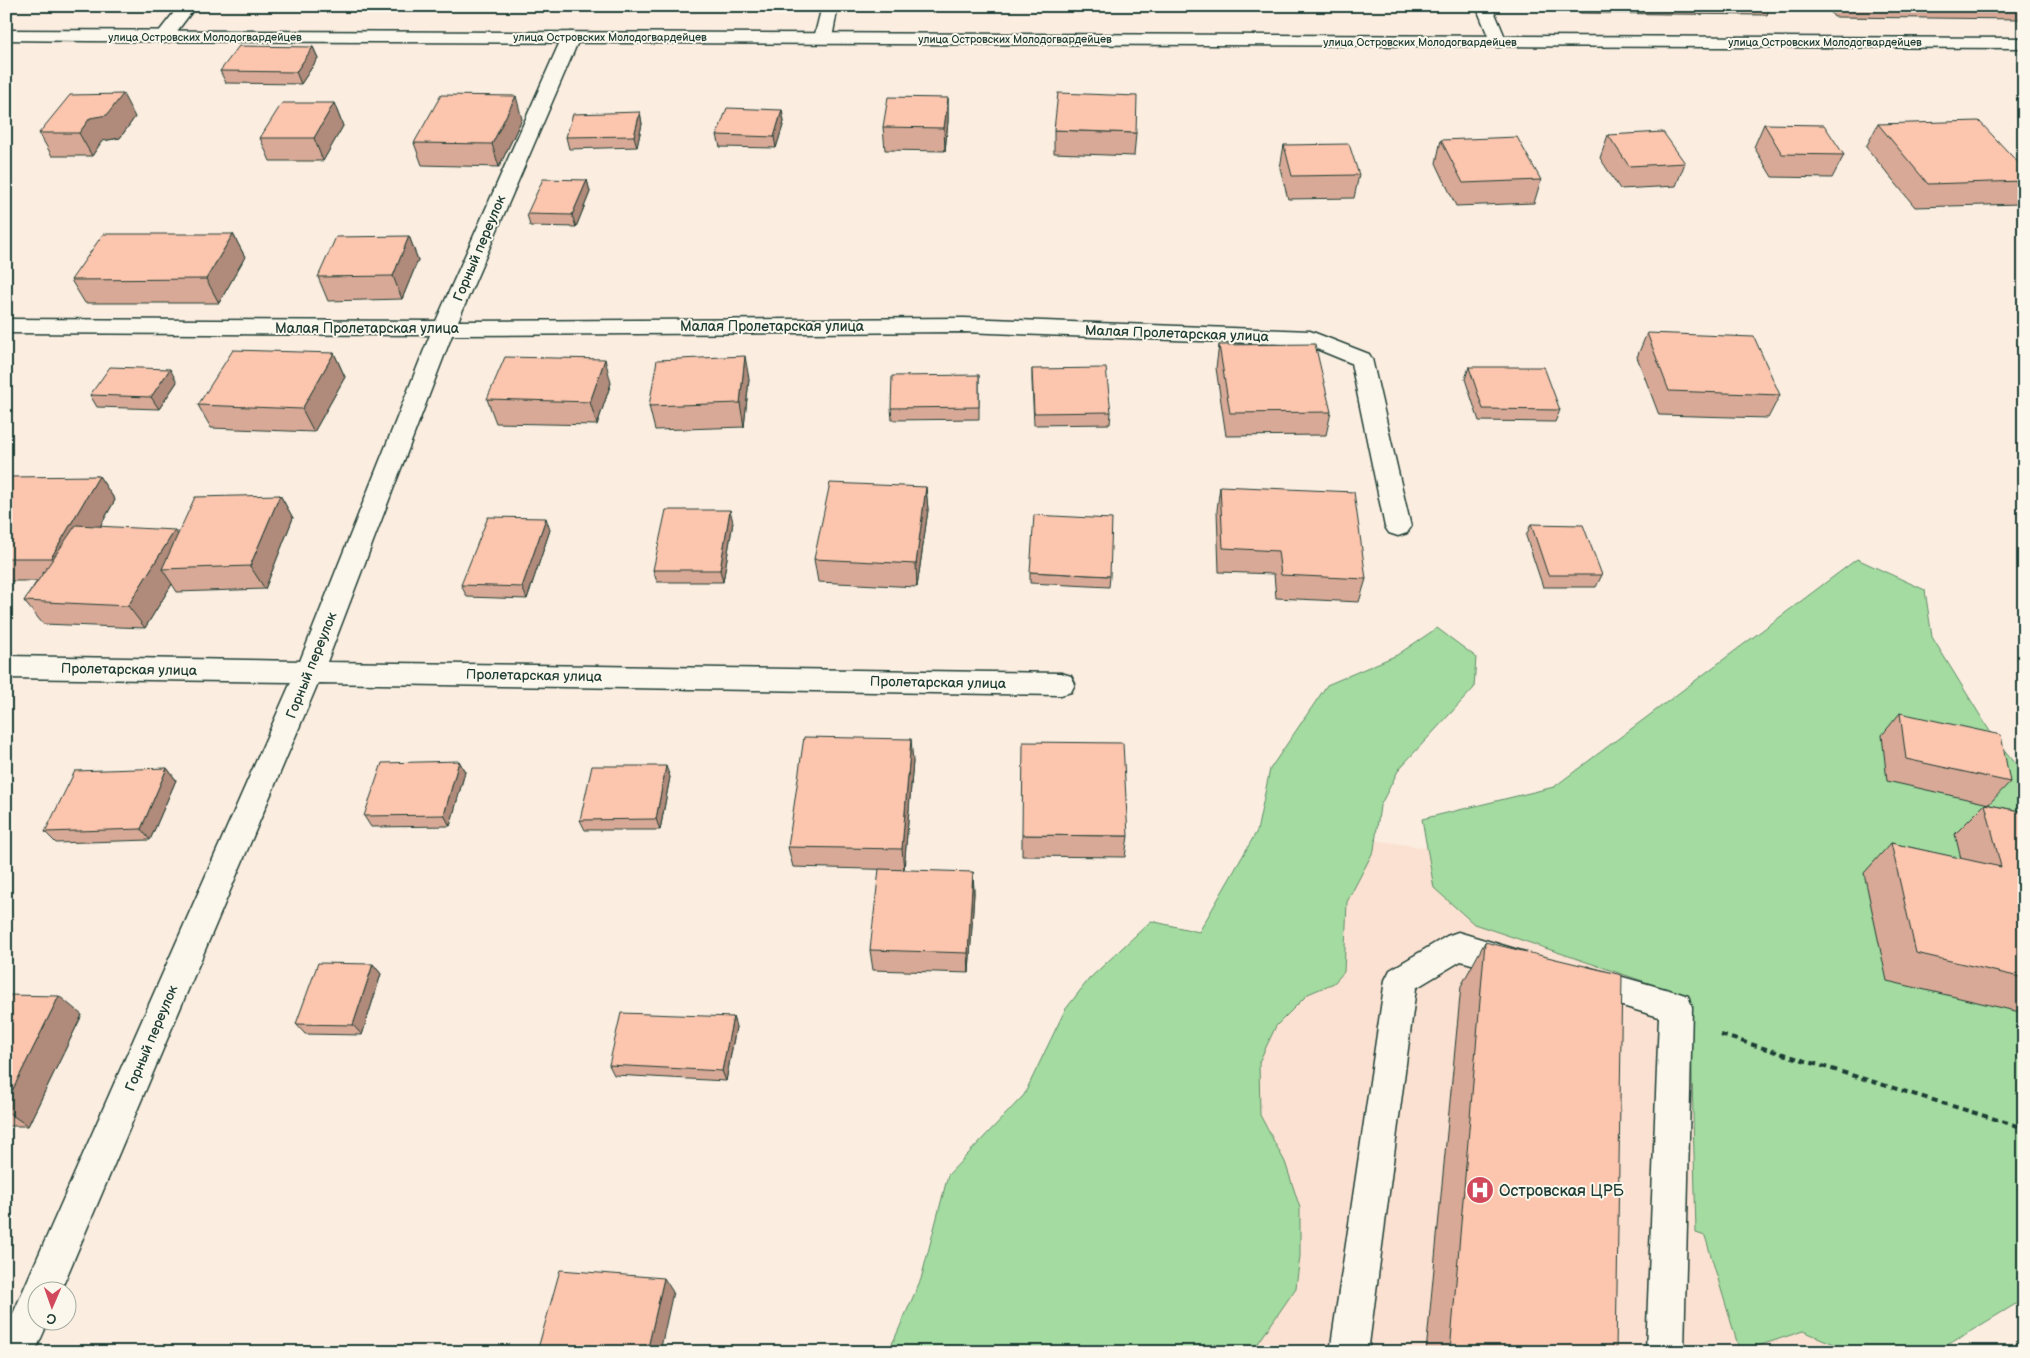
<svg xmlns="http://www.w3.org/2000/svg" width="2030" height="1358" viewBox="0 0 2030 1358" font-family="'Balsamiq Sans',sans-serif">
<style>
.built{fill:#fbe1d1}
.green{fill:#a3dba0;stroke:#618c6a}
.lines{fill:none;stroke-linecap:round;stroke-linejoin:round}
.minor-casing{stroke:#1f3d34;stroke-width:3}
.major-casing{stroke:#1f3d34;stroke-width:3}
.path{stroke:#1f3d34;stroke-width:4;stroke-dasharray:6 4.5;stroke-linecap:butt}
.minor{fill:#fbf7ec;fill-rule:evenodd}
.major{fill:#fbf7ec;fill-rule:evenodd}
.wall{fill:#d8a996;stroke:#1f3d34}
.shaded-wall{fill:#b08a7a;stroke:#1f3d34}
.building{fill:#fbc5ae;stroke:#1f3d34}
.labels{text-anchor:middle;stroke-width:4;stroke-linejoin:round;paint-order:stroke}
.far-street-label{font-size:11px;fill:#1f3d34;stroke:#fbf7ec}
.street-label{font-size:14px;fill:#1f3d34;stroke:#fbf7ec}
.near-poi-label{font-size:16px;fill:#1f3d34;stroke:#fbf7ec;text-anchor:start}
</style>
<rect width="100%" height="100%" fill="#fbede0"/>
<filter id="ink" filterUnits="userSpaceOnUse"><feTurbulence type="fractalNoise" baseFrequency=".02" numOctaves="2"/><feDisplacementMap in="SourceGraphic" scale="10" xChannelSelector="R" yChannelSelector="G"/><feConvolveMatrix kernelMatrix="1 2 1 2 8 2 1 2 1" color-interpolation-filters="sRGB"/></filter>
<g filter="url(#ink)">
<!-- built -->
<path class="built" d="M 1375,840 L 1826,909 L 1848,1352 L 1067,1352 Z"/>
<!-- green -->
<g class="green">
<path d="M 1857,559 L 1925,590 L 1932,637 L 1994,738 L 2024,773 L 2024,1299 L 1936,1352 L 1853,1352 L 1803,1331 L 1740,1352 L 1705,1236 L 1696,1233 L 1690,997 L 1474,924 L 1434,888 L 1422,819 L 1554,787 Z"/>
<path d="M 1437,628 L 1476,657 L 1474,688 L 1399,769 L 1380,806 L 1374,850 L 1347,902 L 1344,972 L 1334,983 L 1308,994 L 1276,1026 L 1259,1062 L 1260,1115 L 1285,1162 L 1300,1208 L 1300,1256 L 1296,1288 L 1252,1352 L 886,1352 L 894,1340 L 921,1279 L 948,1175 L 1024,1095 L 1065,1010 L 1089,979 L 1151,921 L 1199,932 L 1257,831 L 1270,769 L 1327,685 L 1397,655 Z"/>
</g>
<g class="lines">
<!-- minor casing -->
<g class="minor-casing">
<g id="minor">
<path d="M 179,6 L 196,6 L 169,42 L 163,43 L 157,42 L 154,38 Z"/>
<path d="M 822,6 L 838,6 L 832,38 L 829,42 L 823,43 L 817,42 L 814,38 Z"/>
<path d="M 1476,6 L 1492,6 L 1507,42 L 1504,46 L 1498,47 L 1492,46 Z"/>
<path d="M 571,32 L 577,33 L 580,37 L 458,321 L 964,318 L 1310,331 L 1369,354 L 1372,359 L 1411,527 L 1407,533 L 1398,536 L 1389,533 L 1385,527 L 1351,363 L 1307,345 L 964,332 L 452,335 L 327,662 L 1061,673 L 1071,676 L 1075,684 L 1071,692 L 1061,695 L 318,683 L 61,1290 L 38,1290 L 38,1320 L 49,1320 L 35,1352 L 6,1352 L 6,1330 L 29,1277 L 291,682 L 6,678 L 6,656 L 300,661 L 430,335 L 6,333 L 6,319 L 436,321 L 562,37 L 565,33 Z"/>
<path d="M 1458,932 L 1525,952 L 1530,962 L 1525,972 L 1514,976 L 1461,961 L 1416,988 L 1368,1352 L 1330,1352 L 1385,980 L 1390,970 L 1447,936 Z"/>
<path d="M 1587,967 L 1676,992 L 1688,996 L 1692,1007 L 1684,1352 L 1646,1352 L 1659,1017 L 1576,992 L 1571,982 L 1576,972 Z"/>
</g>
</g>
<!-- major casing -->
<g class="major-casing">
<path id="major" d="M 6,30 L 2024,38 L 2024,48 L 87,41 L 6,40 Z"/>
</g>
<!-- path -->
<g class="path">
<path d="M 1721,1035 L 2024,1128"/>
<path d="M 2005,1352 L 2024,1342"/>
</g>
<!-- minor -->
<use href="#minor" class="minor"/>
<!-- major -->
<use href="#major" class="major"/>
</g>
<!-- wall -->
<g class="wall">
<path d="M 1202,6 L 1241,6 L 1241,7 Z"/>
<path d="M 1577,6 L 1770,6 L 1767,15 L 1580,13 Z"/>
<path d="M 1826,6 L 2024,6 L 2024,16 L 2022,19 L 1834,17 Z"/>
<path d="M 313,47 L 318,58 L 301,84 L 226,83 L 220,71 Z"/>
<path d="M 948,98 L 948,121 L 945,151 L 885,150 L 883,127 Z"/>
<path d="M 334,103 L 343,126 L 323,161 L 270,161 L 260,138 Z"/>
<path d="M 782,110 L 784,122 L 776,148 L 720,147 L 717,135 Z"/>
<path d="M 640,112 L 642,124 L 637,147 L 569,149 L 566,137 Z"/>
<path d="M 135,117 L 120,138 L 102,141 L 92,156 L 52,156 L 39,133 Z"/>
<path d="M 522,119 L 499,167 L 422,165 L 414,143 Z"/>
<path d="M 1764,124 L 1844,155 L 1832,178 L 1772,177 L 1754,147 Z"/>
<path d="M 1878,124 L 2024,169 L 2024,197 L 2020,204 L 1915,207 L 1866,147 Z"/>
<path d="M 1054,130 L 1136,133 L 1134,156 L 1054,153 Z"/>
<path d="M 1608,135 L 1685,163 L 1676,186 L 1620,189 L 1600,158 Z"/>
<path d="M 1441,140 L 1541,180 L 1534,203 L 1456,206 L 1436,163 Z"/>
<path d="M 1284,145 L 1359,175 L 1354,198 L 1288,199 L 1280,168 Z"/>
<path d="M 587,180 L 590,192 L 576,227 L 530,226 L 527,214 Z"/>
<path d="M 233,234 L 245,257 L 219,303 L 85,303 L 71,280 Z"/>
<path d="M 409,236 L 418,260 L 402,299 L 328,301 L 318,277 Z"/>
<path d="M 1647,333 L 1780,395 L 1768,418 L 1659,415 L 1637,357 Z"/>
<path d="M 1219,345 L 1331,412 L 1326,435 L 1226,436 L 1216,368 Z"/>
<path d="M 334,353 L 345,377 L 314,432 L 211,428 L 198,405 Z"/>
<path d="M 1469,367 L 1560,410 L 1555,422 L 1479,421 L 1465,379 Z"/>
<path d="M 1032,369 L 1111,412 L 1110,424 L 1034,425 L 1032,381 Z"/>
<path d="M 979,375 L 979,419 L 892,420 L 891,408 Z"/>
<path d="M 749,379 L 744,427 L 655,430 L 649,406 Z"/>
<path d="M 177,382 L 159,409 L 97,407 L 90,395 Z"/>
<path d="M 611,383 L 597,425 L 496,423 L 487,399 Z"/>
<path d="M 99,476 L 115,500 L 100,527 L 178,534 L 280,495 L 293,518 L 265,589 L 177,592 L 172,584 L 145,628 L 43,624 L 24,601 L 37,581 L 6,581 L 6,482 Z"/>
<path d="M 1220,486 L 1366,579 L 1359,602 L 1276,598 L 1274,574 L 1219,572 L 1217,510 Z"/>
<path d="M 926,487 L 928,510 L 917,587 L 818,582 L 814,559 Z"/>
<path d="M 733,522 L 723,582 L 657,582 L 653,570 Z"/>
<path d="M 1531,524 L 1602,575 L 1596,587 L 1543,587 L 1526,536 Z"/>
<path d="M 550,530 L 527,599 L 467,597 L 461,585 Z"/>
<path d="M 1030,572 L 1110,576 L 1109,587 L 1030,583 Z"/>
<path d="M 1900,713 L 2010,782 L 1989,804 L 1887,781 L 1882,735 Z"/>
<path d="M 459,761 L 465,772 L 450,826 L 371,827 L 364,816 Z"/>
<path d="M 913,761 L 904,870 L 793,867 L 788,847 Z"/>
<path d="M 167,768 L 176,780 L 150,840 L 56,843 L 45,832 Z"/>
<path d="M 670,777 L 660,830 L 585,830 L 580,820 Z"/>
<path d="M 1985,804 L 2024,812 L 2024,1013 L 1887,981 L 1864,873 L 1891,843 L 1961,859 L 1955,834 Z"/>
<path d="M 1022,835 L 1128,836 L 1125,857 L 1022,856 Z"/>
<path d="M 973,872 L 974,893 L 969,973 L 873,970 L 870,950 Z"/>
<path d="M 1485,942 L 1616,1352 L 1426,1352 L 1461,986 Z"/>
<path d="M 373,964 L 381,974 L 362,1035 L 305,1034 L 296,1024 Z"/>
<path d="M 6,995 L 82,1015 L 28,1126 L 6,1126 Z"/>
<path d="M 733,1017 L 736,1027 L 726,1081 L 614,1075 L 609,1065 Z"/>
</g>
<!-- shaded-wall -->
<g class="shaded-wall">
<path d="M 313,47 L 318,58 L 301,84 L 296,72 Z"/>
<path d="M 123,94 L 135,117 L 120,138 L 102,141 L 92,156 L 79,133 L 90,118 Z"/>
<path d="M 516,96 L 522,119 L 499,167 L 492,144 Z"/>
<path d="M 948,98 L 948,121 L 945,151 L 944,128 Z"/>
<path d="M 334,103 L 343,126 L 323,161 L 314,138 Z"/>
<path d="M 782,110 L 784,122 L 776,148 L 774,137 Z"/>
<path d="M 640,112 L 642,124 L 637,147 L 634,136 Z"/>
<path d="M 587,180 L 590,192 L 576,227 L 572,215 Z"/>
<path d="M 233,234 L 245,257 L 219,303 L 206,279 Z"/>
<path d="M 409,236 L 418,260 L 402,299 L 393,276 Z"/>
<path d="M 334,353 L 345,377 L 314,432 L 302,409 Z"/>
<path d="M 745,356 L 749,379 L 744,427 L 740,403 Z"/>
<path d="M 605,359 L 611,383 L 597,425 L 590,402 Z"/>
<path d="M 170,369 L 177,382 L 159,409 L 151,397 Z"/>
<path d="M 6,377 L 9,380 L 6,383 Z"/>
<path d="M 99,476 L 115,500 L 69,581 L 51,558 Z"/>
<path d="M 926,487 L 928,510 L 917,587 L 916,564 Z"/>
<path d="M 280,495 L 293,518 L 265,589 L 250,566 Z"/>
<path d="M 730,510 L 733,522 L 723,582 L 720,570 Z"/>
<path d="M 546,518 L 550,530 L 527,599 L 522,587 Z"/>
<path d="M 175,530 L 191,554 L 162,569 L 172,584 L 145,628 L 128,606 Z"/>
<path d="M 911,739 L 913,761 L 904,870 L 902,849 Z"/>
<path d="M 459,761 L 465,772 L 450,826 L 444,815 Z"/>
<path d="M 666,766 L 670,777 L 660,830 L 656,819 Z"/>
<path d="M 167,768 L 176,780 L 150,840 L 141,829 Z"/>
<path d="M 973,872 L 974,893 L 969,973 L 968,953 Z"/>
<path d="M 373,964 L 381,974 L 362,1035 L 353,1025 Z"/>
<path d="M 59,996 L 82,1015 L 28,1126 L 6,1111 L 6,1103 Z"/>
<path d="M 733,1017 L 736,1027 L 726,1081 L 722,1071 Z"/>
<path d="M 664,1278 L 673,1292 L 660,1352 L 647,1352 Z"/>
</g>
<!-- building -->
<g class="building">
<path d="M 239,46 L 313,47 L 296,72 L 220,71 Z"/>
<path d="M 1058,93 L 1137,96 L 1136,133 L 1054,130 Z"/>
<path d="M 123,94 L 107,115 L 90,118 L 79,133 L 39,133 L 70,95 Z"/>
<path d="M 441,95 L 516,96 L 492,144 L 414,143 Z"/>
<path d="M 888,97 L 948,98 L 944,128 L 883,127 Z"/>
<path d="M 282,103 L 334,103 L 314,138 L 260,138 Z"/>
<path d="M 727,108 L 782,110 L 774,137 L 717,135 Z"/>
<path d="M 640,112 L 634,136 L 566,137 L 573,114 Z"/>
<path d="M 1979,121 L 2024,169 L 2024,181 L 1928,184 L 1878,124 Z"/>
<path d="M 1764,124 L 1824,125 L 1844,155 L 1782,154 Z"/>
<path d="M 1663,132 L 1685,163 L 1629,166 L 1608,135 Z"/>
<path d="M 1517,137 L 1541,180 L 1463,183 L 1441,140 Z"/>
<path d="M 1349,144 L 1359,175 L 1292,176 L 1284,145 Z"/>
<path d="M 543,179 L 587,180 L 572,215 L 527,214 Z"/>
<path d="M 103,234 L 233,234 L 206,279 L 71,280 Z"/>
<path d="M 409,236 L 393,276 L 318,277 L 336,237 Z"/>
<path d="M 1647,333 L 1754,337 L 1780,395 L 1669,391 Z"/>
<path d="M 1315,344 L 1331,412 L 1230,413 L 1219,345 Z"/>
<path d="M 233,350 L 334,353 L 302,409 L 198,405 Z"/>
<path d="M 745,356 L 740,403 L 649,406 L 657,360 Z"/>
<path d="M 505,357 L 605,359 L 590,402 L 487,399 Z"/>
<path d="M 110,367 L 170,369 L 151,397 L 90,395 Z"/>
<path d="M 1469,367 L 1544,367 L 1560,410 L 1483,409 Z"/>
<path d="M 1106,368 L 1111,412 L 1034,413 L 1032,369 Z"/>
<path d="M 979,375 L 979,407 L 891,408 L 892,376 Z"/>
<path d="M 99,476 L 51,558 L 6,558 L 6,482 L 9,477 Z"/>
<path d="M 830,483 L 926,487 L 916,564 L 814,559 Z"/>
<path d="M 1220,486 L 1354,492 L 1366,579 L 1281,575 L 1278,551 L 1223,548 Z"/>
<path d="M 280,495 L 250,566 L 162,569 L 195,497 Z"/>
<path d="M 666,510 L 730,510 L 720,570 L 653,570 Z"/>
<path d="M 1034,515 L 1112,519 L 1110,576 L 1030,572 Z"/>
<path d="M 488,517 L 546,518 L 522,587 L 461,585 Z"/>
<path d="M 1531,524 L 1583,525 L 1602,575 L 1548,575 Z"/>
<path d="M 76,525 L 175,530 L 128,606 L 24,601 Z"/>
<path d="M 1900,713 L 2001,735 L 2010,782 L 1906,759 Z"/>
<path d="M 804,737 L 911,739 L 902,849 L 788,847 Z"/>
<path d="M 1023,742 L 1123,743 L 1128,836 L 1022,835 Z"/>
<path d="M 459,761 L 444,815 L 364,816 L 382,763 Z"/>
<path d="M 592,766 L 666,766 L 656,819 L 580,820 Z"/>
<path d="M 167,768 L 141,829 L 45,832 L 75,771 Z"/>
<path d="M 1985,804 L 2024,812 L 2024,978 L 1916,953 L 1891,843 L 2001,867 Z"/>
<path d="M 879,869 L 973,872 L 968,953 L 870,950 Z"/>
<path d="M 1485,942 L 1622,975 L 1616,1352 L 1450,1352 Z"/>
<path d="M 318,963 L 373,964 L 353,1025 L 296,1024 Z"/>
<path d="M 6,995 L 59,996 L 6,1103 Z"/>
<path d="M 621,1013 L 733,1017 L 722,1071 L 609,1065 Z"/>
<path d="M 560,1270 L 664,1278 L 647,1352 L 537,1352 Z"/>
</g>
</g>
<!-- icons -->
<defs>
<g id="hospital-disc" transform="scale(1.4375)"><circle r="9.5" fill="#d1495b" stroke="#fbf7ec"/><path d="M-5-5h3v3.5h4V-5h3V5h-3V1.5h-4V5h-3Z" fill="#fff"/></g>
</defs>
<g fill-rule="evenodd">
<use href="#hospital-disc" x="1480" y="1190"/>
</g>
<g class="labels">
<!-- far-street labels -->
<g class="far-street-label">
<text x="205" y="41">улица Островских Молодогвардейцев</text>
<text x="610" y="41">улица Островских Молодогвардейцев</text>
<text x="1015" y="43">улица Островских Молодогвардейцев</text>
<text x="1420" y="46">улица Островских Молодогвардейцев</text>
<text x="1825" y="46">улица Островских Молодогвардейцев</text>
</g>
<!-- street labels -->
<g class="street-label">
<text transform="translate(479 248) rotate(-67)" y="5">Горный переулок</text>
<text x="772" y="331">Малая Пролетарская улица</text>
<text x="367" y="333">Малая Пролетарская улица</text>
<text transform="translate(1177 333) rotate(2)" y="5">Малая Пролетарская улица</text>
<text transform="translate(311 665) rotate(-68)" y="5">Горный переулок</text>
<text transform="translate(129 669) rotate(1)" y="5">Пролетарская улица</text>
<text transform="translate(534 675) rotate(1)" y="5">Пролетарская улица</text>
<text transform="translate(938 682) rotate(1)" y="5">Пролетарская улица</text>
<text transform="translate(151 1038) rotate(-67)" y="5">Горный переулок</text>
</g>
<!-- near-poi labels -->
<g class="near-poi-label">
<text x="1499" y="1196">Островская ЦРБ</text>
</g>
</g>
<!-- margin -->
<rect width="2030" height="1358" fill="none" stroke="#fbf7ec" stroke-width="25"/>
<rect x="12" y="12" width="2005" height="1333" fill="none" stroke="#1f3d34" stroke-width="2" filter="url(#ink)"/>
<!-- north arrow -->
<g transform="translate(52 1306) rotate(182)"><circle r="24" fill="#fbf7ec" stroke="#a3ada2"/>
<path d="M0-4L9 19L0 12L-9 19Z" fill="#d1495b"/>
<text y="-8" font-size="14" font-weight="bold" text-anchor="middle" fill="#1f3d34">С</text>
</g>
</svg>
